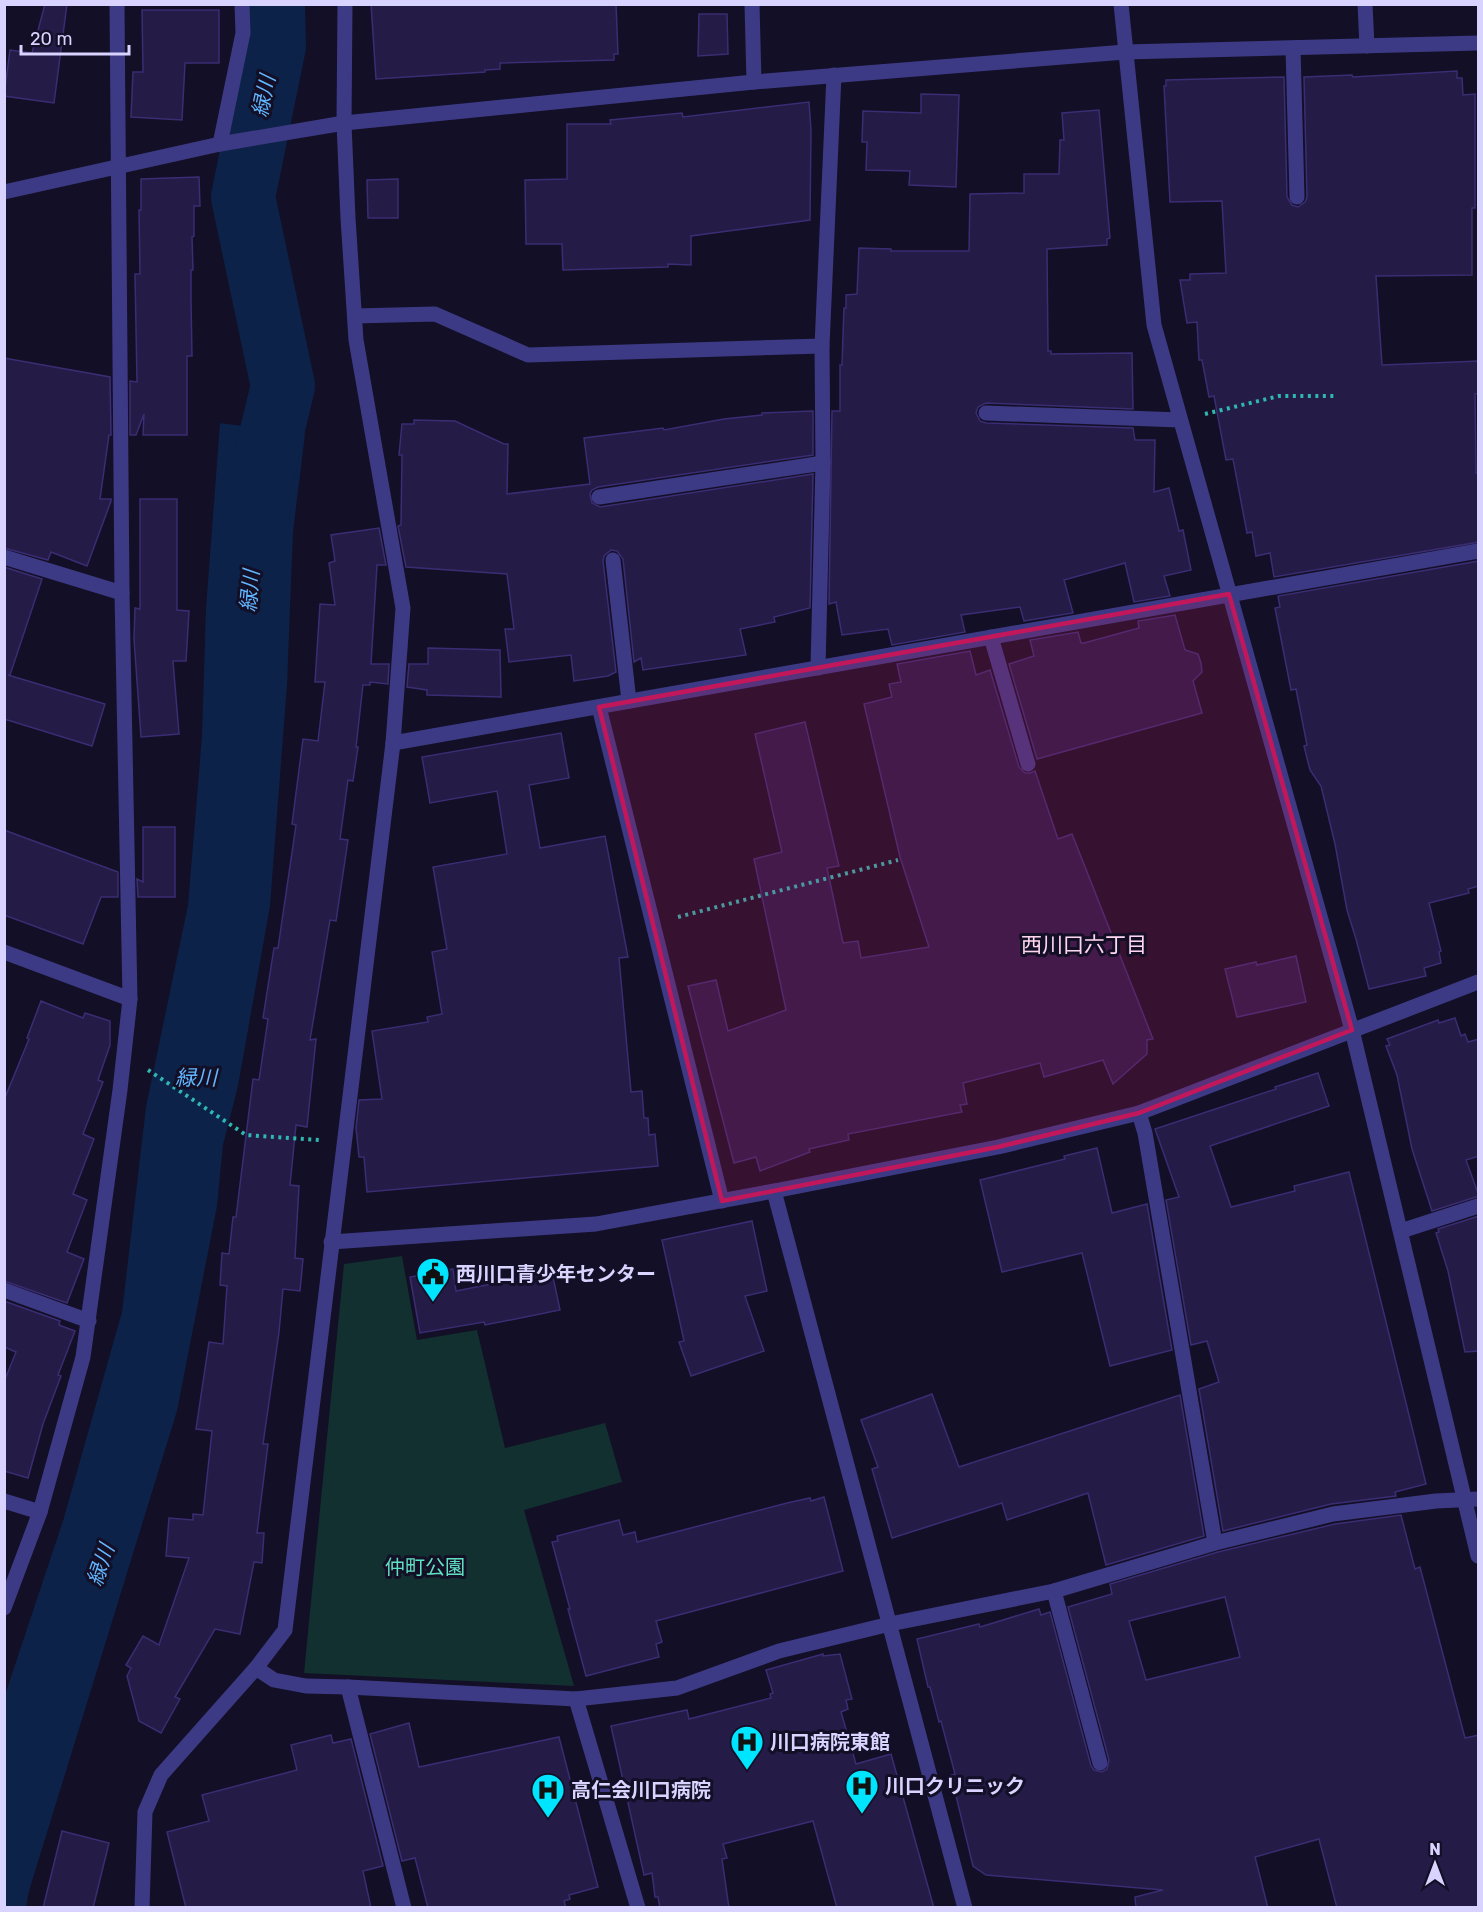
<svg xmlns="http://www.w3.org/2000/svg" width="1483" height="1912" viewBox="0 0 1483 1912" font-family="Rubik,'Noto Sans JP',sans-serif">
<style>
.green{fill:#12302f}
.water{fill:#0c2248}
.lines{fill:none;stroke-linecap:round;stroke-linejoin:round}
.river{stroke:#0c2248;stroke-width:64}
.building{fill:#241b47;stroke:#3b2d73;stroke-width:1.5;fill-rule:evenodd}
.path{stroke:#2fb8b0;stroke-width:4;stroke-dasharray:3 4.5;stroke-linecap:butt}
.minor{stroke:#3d3a85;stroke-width:15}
.marked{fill:#c2185b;fill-opacity:0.2;stroke:#c2185b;stroke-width:4.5;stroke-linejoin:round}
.labels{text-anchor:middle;stroke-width:6;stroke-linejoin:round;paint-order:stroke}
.poi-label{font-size:20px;font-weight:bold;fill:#d9d4ff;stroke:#130f26;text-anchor:start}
.park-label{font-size:20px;fill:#5fe0c0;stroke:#130f26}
.water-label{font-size:21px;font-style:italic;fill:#62b6ff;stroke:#130f26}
.neighbourhood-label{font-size:21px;fill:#ffd6f0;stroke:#130f26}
</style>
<rect width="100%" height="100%" fill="#130f26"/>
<!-- green -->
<path class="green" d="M 402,1256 L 417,1340 L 477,1330 L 505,1448 L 605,1423 L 622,1482 L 524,1510 L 574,1686 L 304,1673 L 344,1264 Z"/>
<!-- water -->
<path class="water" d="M 220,423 L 305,434 L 293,532 L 287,685 L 270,906 L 238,1086 L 223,1145 L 217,1206 L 177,1411 L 29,1891 L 26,1907 L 5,1907 L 5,1695 L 63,1521 L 122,1312 L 146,1107 L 188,905 L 202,736 L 206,608 Z"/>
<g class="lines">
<!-- river -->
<path class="river" d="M 258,517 L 265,461 L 283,386 L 243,197 L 274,46 L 273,4"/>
</g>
<!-- building -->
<g class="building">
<path d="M 45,4 L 67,4 L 54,103 L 4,96 L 10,50 L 32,53 Z"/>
<path d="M 371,4 L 616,4 L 618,54 L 614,54 L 614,60 L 500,63 L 500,69 L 485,70 L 485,72 L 376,79 Z"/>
<path d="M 142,10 L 219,10 L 219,63 L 185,63 L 182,120 L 131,117 L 133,72 L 143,72 Z"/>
<path d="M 699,14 L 727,14 L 728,54 L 698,56 Z"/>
<path d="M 1457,71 L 1457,78 L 1462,78 L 1463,95 L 1475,94 L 1475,208 L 1472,208 L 1472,275 L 1376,276 L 1382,365 L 1479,361 L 1479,393 L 1475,394 L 1476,473 L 1479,472 L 1479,542 L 1274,577 L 1270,553 L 1256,556 L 1252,532 L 1247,533 L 1233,459 L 1226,460 L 1214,396 L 1209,397 L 1202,360 L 1199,360 L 1197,322 L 1187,323 L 1180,280 L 1190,280 L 1190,274 L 1226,273 L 1222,201 L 1170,202 L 1164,86 L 1166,86 L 1166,80 L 1284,77 L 1287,197 L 1292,205 L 1298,207 L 1305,202 L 1307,197 L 1304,77 L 1352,75 L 1353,77 Z"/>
<path d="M 921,94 L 959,95 L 956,187 L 909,185 L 910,171 L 866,170 L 867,142 L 862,142 L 863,111 L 921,113 Z"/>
<path d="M 809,102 L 811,130 L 810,220 L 691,236 L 691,265 L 668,264 L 668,267 L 563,270 L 562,244 L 526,244 L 525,180 L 567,179 L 567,124 L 611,124 L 610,120 L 682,113 L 683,117 Z"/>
<path d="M 1099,110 L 1110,238 L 1107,239 L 1107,245 L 1047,249 L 1048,351 L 1051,351 L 1051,354 L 1132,353 L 1133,409 L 986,403 L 978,407 L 976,413 L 980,421 L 986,423 L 1133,428 L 1135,440 L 1155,440 L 1154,492 L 1169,488 L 1179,531 L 1183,530 L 1191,570 L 1164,576 L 1170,596 L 1134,602 L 1125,563 L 1064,580 L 1073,613 L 1024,621 L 1020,607 L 961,615 L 965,632 L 892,645 L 888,629 L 842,635 L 836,602 L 829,604 L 832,411 L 840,411 L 840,365 L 842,365 L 844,308 L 846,308 L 846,295 L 857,294 L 859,248 L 891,249 L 891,251 L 969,251 L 970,194 L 1024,193 L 1024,174 L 1059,174 L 1060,140 L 1064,140 L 1062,113 Z"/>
<path d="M 199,177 L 200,206 L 194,206 L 194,236 L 192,237 L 193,270 L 191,270 L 191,301 L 192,356 L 187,356 L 187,435 L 143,435 L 144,414 L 136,435 L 130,435 L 130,381 L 137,382 L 135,274 L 140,274 L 139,210 L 141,210 L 141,179 Z"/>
<path d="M 398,179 L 398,218 L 368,218 L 367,180 Z"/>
<path d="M 4,358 L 110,377 L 111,435 L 109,435 L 100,499 L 111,499 L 111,501 L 87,566 L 51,552 L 48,560 L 4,548 Z"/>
<path d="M 813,411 L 813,455 L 598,487 L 592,490 L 590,494 L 592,503 L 600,507 L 813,474 L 810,608 L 774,617 L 775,622 L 740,629 L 746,655 L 643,670 L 641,658 L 634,662 L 623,559 L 617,551 L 611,550 L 604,556 L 603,561 L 616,672 L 608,676 L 574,681 L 571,655 L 509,662 L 505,629 L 514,629 L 507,574 L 406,567 L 398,526 L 401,525 L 402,455 L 399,455 L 402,424 L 414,424 L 414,420 L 455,421 L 504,444 L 508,444 L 507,494 L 590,484 L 584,438 L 663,428 L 664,430 L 724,419 L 762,415 L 762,413 Z"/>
<path d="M 140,499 L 177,499 L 177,610 L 189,611 L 186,661 L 173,661 L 179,734 L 141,737 L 134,639 L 135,608 L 140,609 Z"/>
<path d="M 379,528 L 386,565 L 377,565 L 371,664 L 389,664 L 388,684 L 370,682 L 370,685 L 363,685 L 356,747 L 358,747 L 353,781 L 348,780 L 340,839 L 348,840 L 336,921 L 330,920 L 310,1040 L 316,1039 L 307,1127 L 296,1125 L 290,1185 L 299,1186 L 295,1258 L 303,1259 L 300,1291 L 283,1289 L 279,1332 L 263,1444 L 268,1444 L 257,1533 L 264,1533 L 262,1563 L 254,1562 L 240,1634 L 215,1629 L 175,1697 L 180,1699 L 161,1733 L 139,1721 L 127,1676 L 131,1668 L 126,1665 L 143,1636 L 159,1645 L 189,1558 L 166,1556 L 169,1518 L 193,1520 L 193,1514 L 203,1515 L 212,1431 L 196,1429 L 209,1342 L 223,1344 L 227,1286 L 220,1285 L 222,1253 L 229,1254 L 233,1217 L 236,1217 L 253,1079 L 259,1080 L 268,1019 L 263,1018 L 274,948 L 278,948 L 296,825 L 292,824 L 303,739 L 318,741 L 325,682 L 315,682 L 320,604 L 335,605 L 329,563 L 335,561 L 331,535 Z"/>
<path d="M 1479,561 L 1479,886 L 1468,889 L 1469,893 L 1429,903 L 1441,951 L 1439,952 L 1441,963 L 1424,968 L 1426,976 L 1369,989 L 1356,939 L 1347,910 L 1335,844 L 1321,786 L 1310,770 L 1304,746 L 1307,745 L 1296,689 L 1291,690 L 1275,608 L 1280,607 L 1278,596 Z"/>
<path d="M 4,567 L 42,579 L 10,675 L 8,675 L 105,704 L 92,746 L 4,719 Z"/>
<path d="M 1175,615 L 1185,650 L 1198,654 L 1201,663 L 1202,672 L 1193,681 L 1202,713 L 1037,759 L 1009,664 L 1034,656 L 1030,640 L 1078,632 L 1081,643 L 1084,643 L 1139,628 L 1138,621 Z"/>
<path d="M 428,648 L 500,650 L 501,697 L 427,695 L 427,690 L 407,687 L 409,664 L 428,664 Z"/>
<path d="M 970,651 L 976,675 L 990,670 L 1019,767 L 1025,773 L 1030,773 L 1035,771 L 1058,839 L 1072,834 L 1153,1039 L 1147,1040 L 1147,1054 L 1113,1084 L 1103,1060 L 1044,1077 L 1040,1063 L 963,1083 L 967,1104 L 960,1105 L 962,1112 L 848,1134 L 849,1140 L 809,1149 L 810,1152 L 760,1171 L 756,1157 L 734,1163 L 688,986 L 716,980 L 728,1031 L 786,1010 L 754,859 L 782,852 L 755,734 L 805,722 L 839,866 L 827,868 L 843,943 L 858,941 L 861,958 L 929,947 L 900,857 L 864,704 L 892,697 L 889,684 L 901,682 L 897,664 Z"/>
<path d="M 561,733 L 569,778 L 529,785 L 540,848 L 605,836 L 628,957 L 619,958 L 631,1092 L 642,1091 L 644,1118 L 648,1118 L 649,1135 L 655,1134 L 658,1166 L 367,1192 L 364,1157 L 359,1157 L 356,1128 L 359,1100 L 382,1099 L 372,1031 L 428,1022 L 427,1017 L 442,1014 L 432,952 L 447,949 L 433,867 L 507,854 L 497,791 L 430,803 L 422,757 Z"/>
<path d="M 143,827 L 175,827 L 175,897 L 138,897 L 137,879 L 143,882 Z"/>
<path d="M 4,830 L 118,872 L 118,897 L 101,897 L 83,944 L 4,915 Z"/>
<path d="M 1296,956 L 1306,1002 L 1237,1017 L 1225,969 L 1256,962 L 1257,965 Z"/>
<path d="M 41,1001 L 83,1018 L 85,1013 L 110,1021 L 110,1045 L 98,1080 L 103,1082 L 83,1134 L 94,1139 L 73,1194 L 87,1200 L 67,1252 L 84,1259 L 67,1303 L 4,1281 L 4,1100 L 29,1039 L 27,1038 Z"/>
<path d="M 1455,1018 L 1461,1036 L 1465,1034 L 1468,1042 L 1479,1039 L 1479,1156 L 1466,1160 L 1479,1196 L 1432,1211 L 1412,1149 L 1397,1075 L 1386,1046 L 1390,1045 L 1387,1039 L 1438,1020 L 1439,1023 Z"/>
<path d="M 1318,1073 L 1329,1106 L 1210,1146 L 1231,1207 L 1295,1191 L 1294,1186 L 1349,1172 L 1426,1484 L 1395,1492 L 1396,1496 L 1331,1504 L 1223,1531 L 1199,1389 L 1219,1382 L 1207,1341 L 1191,1345 L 1166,1200 L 1179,1197 L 1155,1129 L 1276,1089 L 1275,1087 Z"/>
<path d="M 1097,1148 L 1112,1213 L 1147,1204 L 1172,1350 L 1110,1366 L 1082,1253 L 1002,1272 L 980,1180 L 1065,1159 L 1064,1156 Z"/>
<path d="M 1479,1216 L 1479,1351 L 1465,1352 L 1448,1271 L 1436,1233 L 1439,1232 L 1438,1229 Z"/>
<path d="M 752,1221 L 767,1291 L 745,1296 L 764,1351 L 691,1376 L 679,1342 L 684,1341 L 662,1240 Z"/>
<path d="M 453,1269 L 456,1291 L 552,1272 L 560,1310 L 485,1325 L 484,1322 L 420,1333 L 410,1277 Z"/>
<path d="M 4,1301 L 60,1321 L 59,1325 L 75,1331 L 58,1375 L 61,1376 L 43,1424 L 28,1478 L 4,1471 L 4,1382 L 16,1352 L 4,1347 Z"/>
<path d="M 932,1394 L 959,1467 L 1180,1395 L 1204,1536 L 1106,1565 L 1088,1493 L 1007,1520 L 1002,1503 L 892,1538 L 872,1469 L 878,1467 L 861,1420 Z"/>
<path d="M 824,1497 L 843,1571 L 656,1621 L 662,1642 L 656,1644 L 659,1657 L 586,1676 L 568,1609 L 570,1609 L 552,1542 L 558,1541 L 557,1536 L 619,1520 L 623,1535 L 635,1532 L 637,1542 L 787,1503 L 810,1498 L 811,1501 Z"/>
<path d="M 1401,1515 L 1415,1569 L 1420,1567 L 1465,1738 L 1479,1735 L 1479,1908 L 1337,1908 L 1319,1839 L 1255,1857 L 1268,1908 L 1136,1908 L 1135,1897 L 1163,1890 L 986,1875 L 973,1866 L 951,1775 L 955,1774 L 941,1721 L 939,1722 L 930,1687 L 928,1687 L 917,1639 L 979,1624 L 980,1627 L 1039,1609 L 1041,1615 L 1050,1612 L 1091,1766 L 1094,1770 L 1102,1772 L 1107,1769 L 1109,1760 L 1068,1607 L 1112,1594 L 1110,1584 L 1218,1552 L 1335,1524 ZM 1225,1597 L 1240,1657 L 1146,1680 L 1129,1621 Z"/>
<path d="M 823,1654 L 823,1656 L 840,1654 L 852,1699 L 846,1700 L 848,1709 L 841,1712 L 856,1764 L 891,1754 L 934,1908 L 837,1908 L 813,1821 L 723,1844 L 727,1858 L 722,1859 L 729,1908 L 660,1908 L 658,1897 L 655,1897 L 652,1873 L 644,1875 L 611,1726 L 687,1710 L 689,1719 L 771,1698 L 770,1694 L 773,1693 L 766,1670 Z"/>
<path d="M 409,1723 L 419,1767 L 559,1737 L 598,1887 L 569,1895 L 570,1899 L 564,1901 L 566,1908 L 428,1908 L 415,1858 L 402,1861 L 370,1734 Z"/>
<path d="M 331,1735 L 333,1743 L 351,1739 L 383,1866 L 363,1871 L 371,1908 L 186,1908 L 167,1832 L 209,1821 L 202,1795 L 297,1770 L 291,1745 Z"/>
<path d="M 62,1831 L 109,1843 L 93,1908 L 43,1908 Z"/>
</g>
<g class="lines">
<!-- path -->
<g class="path">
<path d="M 1205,414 L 1279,396 L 1334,396"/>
<path d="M 678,917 L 898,860"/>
<path d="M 148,1070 L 246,1135 L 319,1140"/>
</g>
<!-- minor -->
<g class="minor">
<path d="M 752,4 L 754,82"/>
<path d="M 1121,4 L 1154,325 L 1352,1030 L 1478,1556"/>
<path d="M 1365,4 L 1367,46"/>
<path d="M 1293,48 L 1297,197"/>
<path d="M 220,144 L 243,33 L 242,4"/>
<path d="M 4,192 L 220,144 L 344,123 L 754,82 L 1125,52 L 1478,43"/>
<path d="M 355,316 L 435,314 L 528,355 L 822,346"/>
<path d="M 986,413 L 1180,420"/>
<path d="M 599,497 L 823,463"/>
<path d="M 4,557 L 122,593"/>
<path d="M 613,560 L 629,701"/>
<path d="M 991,637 L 1028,764"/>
<path d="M 818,668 L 823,463 L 822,346 L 834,75"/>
<path d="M 599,707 L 722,1201"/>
<path d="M 393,743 L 1478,551"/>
<path d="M 4,952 L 130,999"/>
<path d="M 1139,1113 L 1145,1133 L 1215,1543"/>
<path d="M 774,1191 L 965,1908"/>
<path d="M 1401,1231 L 1478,1206"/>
<path d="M 331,1242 L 596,1224 L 774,1191 L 998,1147 L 1139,1113 L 1478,982"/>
<path d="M 4,1290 L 89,1321"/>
<path d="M 4,1501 L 40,1512"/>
<path d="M 1054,1591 L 1100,1763"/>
<path d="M 4,1608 L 40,1512 L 83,1357 L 120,1090 L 130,999 L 122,593 L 117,4"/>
<path d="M 256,1668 L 274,1680 L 306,1686 L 348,1687 L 576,1699 L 677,1688 L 779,1651 L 890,1624 L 1054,1591 L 1215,1543 L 1333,1514 L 1436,1501 L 1478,1499"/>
<path d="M 348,1687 L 404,1908"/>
<path d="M 576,1699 L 638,1908"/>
<path d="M 142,1908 L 145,1812 L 161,1775 L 256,1668 L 285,1630 L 393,743 L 403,608 L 356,340 L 348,218 L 344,123 L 345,4"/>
</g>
</g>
<!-- marked area -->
<path class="marked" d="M 1229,594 L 1352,1030 L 1139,1113 L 998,1147 L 722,1201 L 599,707 Z"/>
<!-- icons -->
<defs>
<g id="civic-pin" transform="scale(1.725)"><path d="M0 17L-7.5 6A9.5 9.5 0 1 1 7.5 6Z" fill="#00e5ff" stroke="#130f26"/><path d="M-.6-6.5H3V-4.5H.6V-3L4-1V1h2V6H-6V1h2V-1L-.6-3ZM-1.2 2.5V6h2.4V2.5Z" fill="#111"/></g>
<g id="hospital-pin" transform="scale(1.725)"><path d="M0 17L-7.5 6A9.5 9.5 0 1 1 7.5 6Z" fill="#00e5ff" stroke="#130f26"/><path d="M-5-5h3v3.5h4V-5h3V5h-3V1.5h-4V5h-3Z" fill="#111"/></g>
</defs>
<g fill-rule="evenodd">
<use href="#civic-pin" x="433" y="1274"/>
<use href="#hospital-pin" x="747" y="1742"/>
<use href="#hospital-pin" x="862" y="1786"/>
<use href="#hospital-pin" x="548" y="1790"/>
</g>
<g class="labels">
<!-- poi labels -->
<g class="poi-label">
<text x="456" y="1281">西川口青少年センター</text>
<text x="770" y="1749">川口病院東館</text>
<text x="885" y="1793">川口クリニック</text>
<text x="571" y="1797">高仁会川口病院</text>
</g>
<!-- park labels -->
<g class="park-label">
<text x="425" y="1574">仲町公園</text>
</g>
<!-- water labels -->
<g class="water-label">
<text transform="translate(264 96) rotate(-78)" y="7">緑川</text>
<text transform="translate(250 591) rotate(-85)" y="7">緑川</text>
<text x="196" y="1085">緑川</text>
<text transform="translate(101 1565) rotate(-71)" y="7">緑川</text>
</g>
<!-- neighbourhood labels -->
<g class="neighbourhood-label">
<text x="1084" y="952">西川口六丁目</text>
</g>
</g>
<!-- border -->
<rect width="1483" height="1912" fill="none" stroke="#d9d4ff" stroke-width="12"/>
<!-- north arrow -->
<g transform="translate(1435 1864)" stroke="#130f26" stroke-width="4.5" paint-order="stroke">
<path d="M0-4.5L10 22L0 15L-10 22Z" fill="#d9d4ff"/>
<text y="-9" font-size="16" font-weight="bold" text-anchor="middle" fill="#d9d4ff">N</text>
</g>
<!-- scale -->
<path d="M21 45v9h108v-9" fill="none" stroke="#d9d4ff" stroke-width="3"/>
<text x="30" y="45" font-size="18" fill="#d9d4ff" stroke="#130f26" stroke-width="4.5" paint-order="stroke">20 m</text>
</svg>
